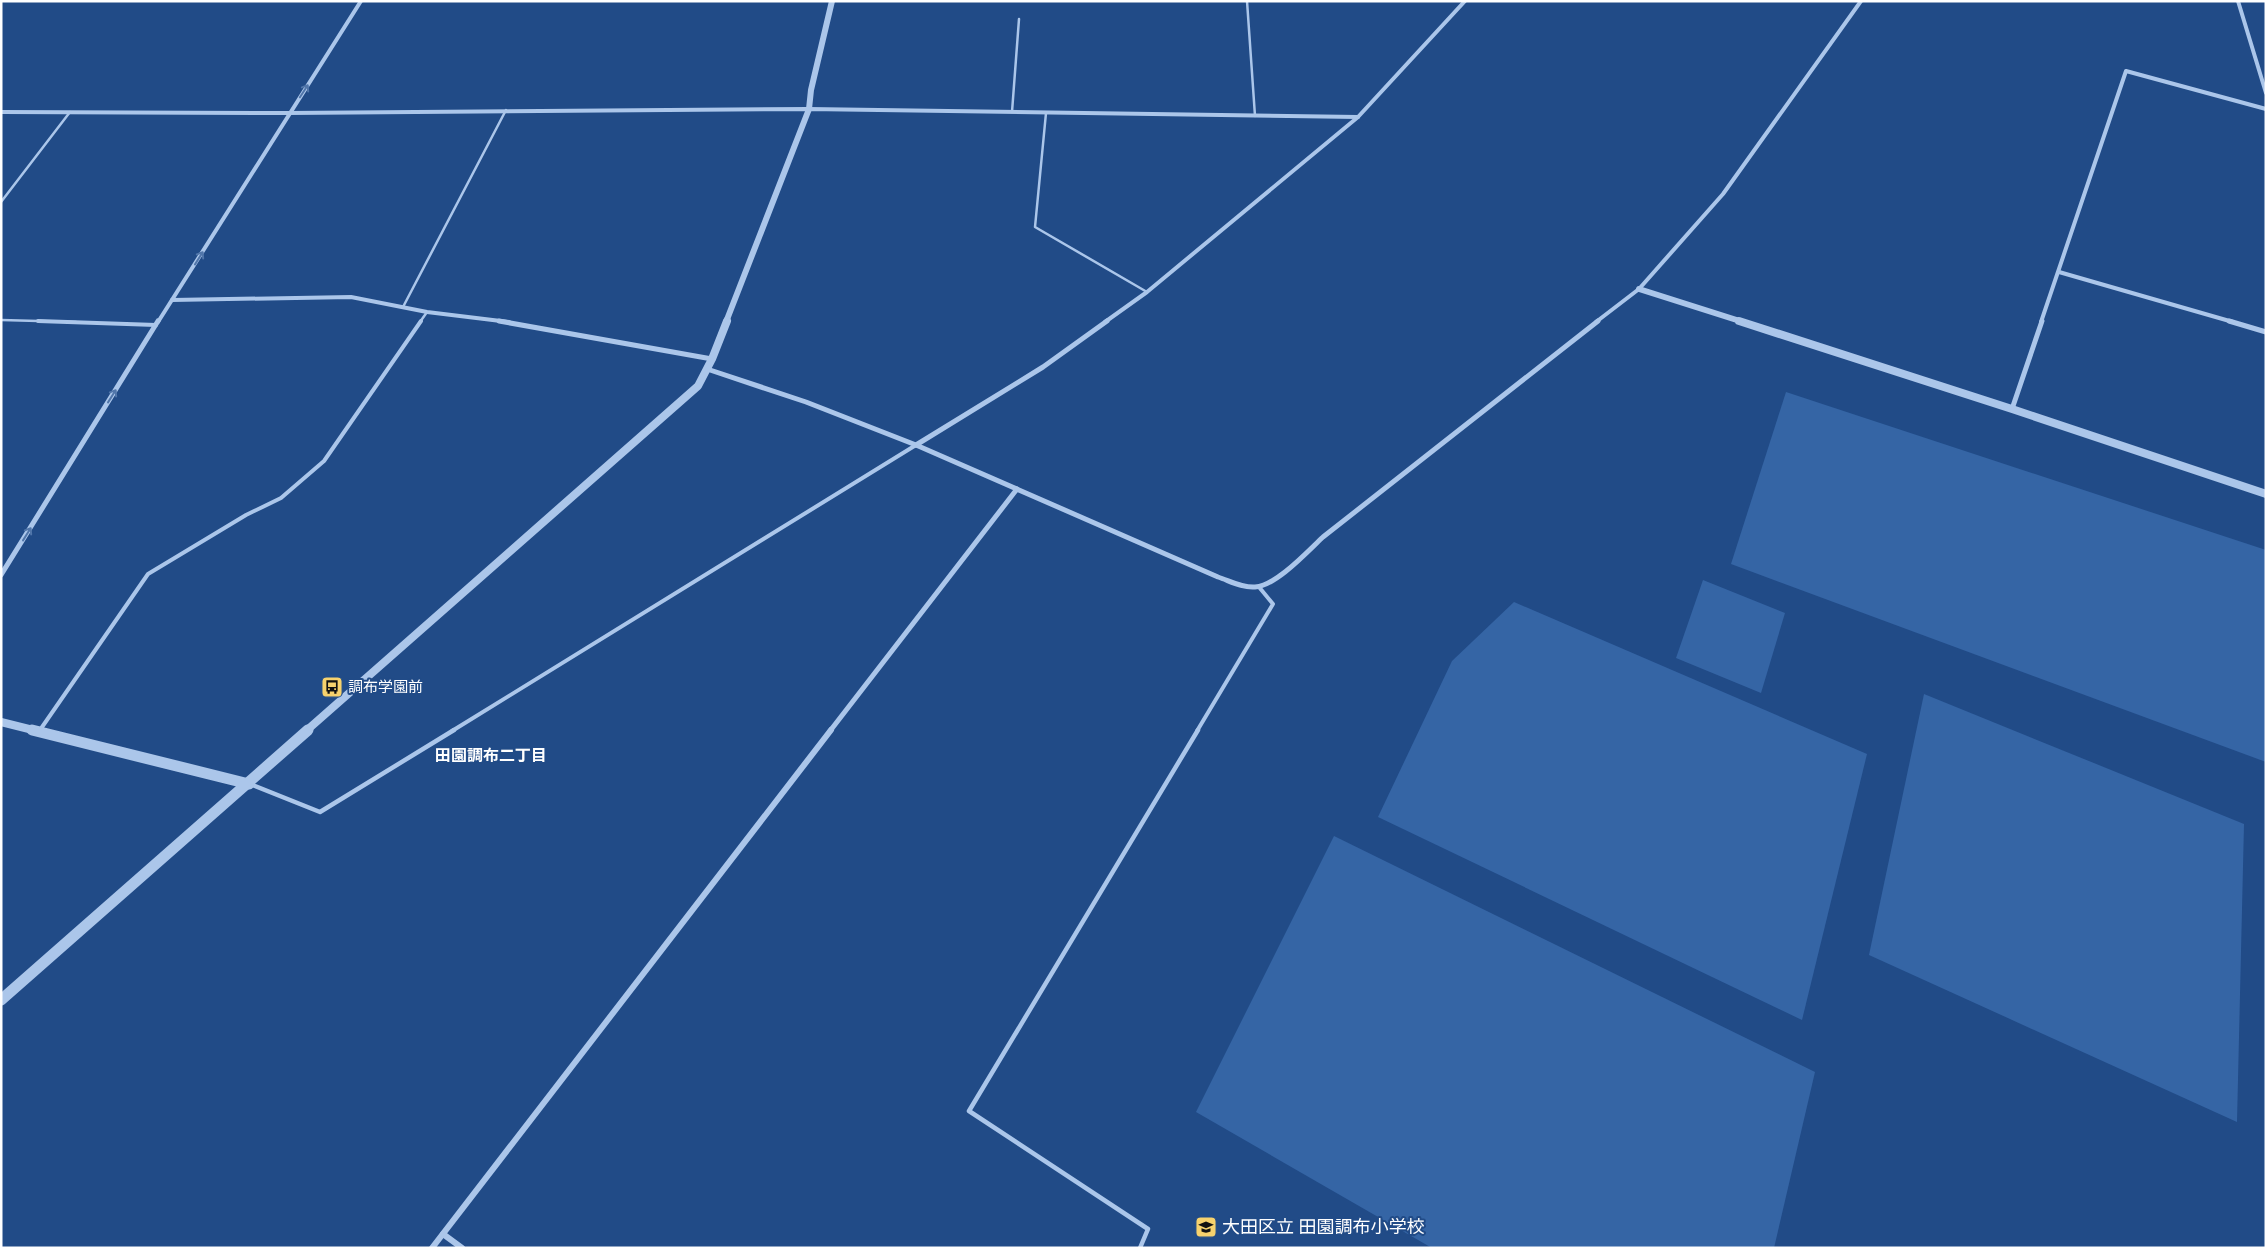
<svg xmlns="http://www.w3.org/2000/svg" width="2267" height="1249" viewBox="0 0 2267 1249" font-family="'Golos Text','Noto Sans JP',sans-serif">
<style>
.green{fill:#3565a5}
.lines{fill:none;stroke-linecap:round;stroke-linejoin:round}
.service-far2{stroke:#abc6ea;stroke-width:2.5}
.service-far1{stroke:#abc6ea;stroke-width:4}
.service{stroke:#abc6ea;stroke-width:4.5}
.minor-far2{stroke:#abc6ea;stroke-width:4}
.minor-far1{stroke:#abc6ea;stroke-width:5}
.minor{stroke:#abc6ea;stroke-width:6}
.tertiary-far2{stroke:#abc6ea;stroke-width:6}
.tertiary-far1{stroke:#abc6ea;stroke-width:8}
.tertiary{stroke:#abc6ea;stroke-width:11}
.oneway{stroke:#5176aa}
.labels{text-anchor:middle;stroke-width:4;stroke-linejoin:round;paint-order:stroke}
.poi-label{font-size:15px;fill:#fff;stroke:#214b87;text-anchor:start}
.neighbourhood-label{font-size:16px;font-weight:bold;fill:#fff;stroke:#214b87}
.near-poi-label{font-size:18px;fill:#fff;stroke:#214b87;text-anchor:start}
</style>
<rect width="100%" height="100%" fill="#214b87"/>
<!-- green -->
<g class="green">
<path d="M 1786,392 L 2266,550 L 2266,762 L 1731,564 Z"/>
<path d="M 1703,580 L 1785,613 L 1761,693 L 1676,658 Z"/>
<path d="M 1514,602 L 1867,754 L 1802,1020 L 1378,817 L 1452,661 Z"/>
<path d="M 1924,694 L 2244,824 L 2237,1122 L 1869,955 Z"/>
<path d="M 1334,836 L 1815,1072 L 1774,1248 L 1432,1248 L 1196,1112 Z"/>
</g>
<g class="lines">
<!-- service-far2 -->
<g class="service-far2">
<path d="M 1247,1 L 1255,116"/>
<path d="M 1012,112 L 1019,19"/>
<path d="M 1046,113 L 1035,227 L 1147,292"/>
<path d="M 1,202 L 70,112"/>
<path d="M 403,307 L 506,110"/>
<path d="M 1,320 L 76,322"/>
<path d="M 420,322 L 427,312"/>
</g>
<!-- service-far1 -->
<g class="service-far1">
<path d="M 38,321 L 156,325"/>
<path d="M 40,730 L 148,574 L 246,515 L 281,498 L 324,461 L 421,321"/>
<path d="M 452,731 L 916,445"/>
<path d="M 1197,731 L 1273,604 L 1259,587"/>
</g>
<!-- service -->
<g class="service">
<path d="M 250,784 L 320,812 L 454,730"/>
<path d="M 1140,1248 L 1148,1229 L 969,1111 L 1198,730"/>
</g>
<!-- minor-far2 -->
<g class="minor-far2">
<path d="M 2238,1 L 2266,93"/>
<path d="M 1,112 L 289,113 L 809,109 L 1358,117"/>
<path d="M 2059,272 L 2233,322"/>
<path d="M 172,300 L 351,297 L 427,312 L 509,322"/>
<path d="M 158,322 L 361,1"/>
<path d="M 1105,322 L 1147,292 L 1358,117 L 1465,1"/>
<path d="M 1596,322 L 1639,289 L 1723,194 L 1861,1"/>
<path d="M 2041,322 L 2126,71 L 2266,109"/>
</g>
<!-- minor-far1 -->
<g class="minor-far1">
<path d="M 499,321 L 712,359"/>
<path d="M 2229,321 L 2266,332"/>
<path d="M 707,369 L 806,402 L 916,445 L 1218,577 C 1230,581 1242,588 1255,587 C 1276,586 1308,551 1323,537 L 1598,321"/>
<path d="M 2012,409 L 2042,321"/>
<path d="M 916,445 L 1043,367 L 1107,321"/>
<path d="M 1,575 L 158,321"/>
<path d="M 830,731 L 1017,489"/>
</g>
<!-- minor -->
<g class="minor">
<path d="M 443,1234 L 462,1248"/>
<path d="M 432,1248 L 831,730"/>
</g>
<!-- tertiary-far2 -->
<g class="tertiary-far2">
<path d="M 1639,289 L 1743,322"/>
<path d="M 726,322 L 809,109 L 811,90 L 832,1"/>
</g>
<!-- tertiary-far1 -->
<g class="tertiary-far1">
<path d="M 1739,321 L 2012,409 L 2266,494"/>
<path d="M 1,722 L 37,731"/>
<path d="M 306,731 L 698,386 L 712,359 L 727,321"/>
</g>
<!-- tertiary -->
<g class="tertiary">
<path d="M 32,730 L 249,784"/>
<path d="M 1,1000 L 308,730"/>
</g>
</g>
<!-- one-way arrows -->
<defs><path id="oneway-shaft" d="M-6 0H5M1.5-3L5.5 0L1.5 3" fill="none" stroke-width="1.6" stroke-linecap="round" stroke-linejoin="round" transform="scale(1.25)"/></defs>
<g class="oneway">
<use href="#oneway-shaft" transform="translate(304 91) rotate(-57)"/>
<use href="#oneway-shaft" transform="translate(199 258) rotate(-58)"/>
<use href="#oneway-shaft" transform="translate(112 396) rotate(-58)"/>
<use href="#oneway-shaft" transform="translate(27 534) rotate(-58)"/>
</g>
<!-- icons -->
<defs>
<g id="bus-square" transform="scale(1.125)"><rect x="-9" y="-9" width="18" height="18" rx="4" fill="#f7d26d" stroke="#214b87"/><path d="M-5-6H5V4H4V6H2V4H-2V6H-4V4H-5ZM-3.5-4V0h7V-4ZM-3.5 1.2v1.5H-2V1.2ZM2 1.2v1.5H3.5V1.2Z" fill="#111"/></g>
<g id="school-square" transform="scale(1.125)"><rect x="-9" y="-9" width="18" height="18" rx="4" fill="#f7d26d" stroke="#214b87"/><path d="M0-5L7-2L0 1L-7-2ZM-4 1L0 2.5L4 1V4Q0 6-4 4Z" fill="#111"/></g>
</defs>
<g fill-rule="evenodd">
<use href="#bus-square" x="332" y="687"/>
<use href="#school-square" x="1206" y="1227"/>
</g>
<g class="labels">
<!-- poi labels -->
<g class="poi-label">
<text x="348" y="692">調布学園前</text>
</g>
<!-- neighbourhood labels -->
<g class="neighbourhood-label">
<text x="491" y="761">田園調布二丁目</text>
</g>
<!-- near-poi labels -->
<g class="near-poi-label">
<text x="1222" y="1233">大田区立 田園調布小学校</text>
</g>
</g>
<!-- border -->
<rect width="2267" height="1249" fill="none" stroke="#ffffff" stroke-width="5"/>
</svg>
